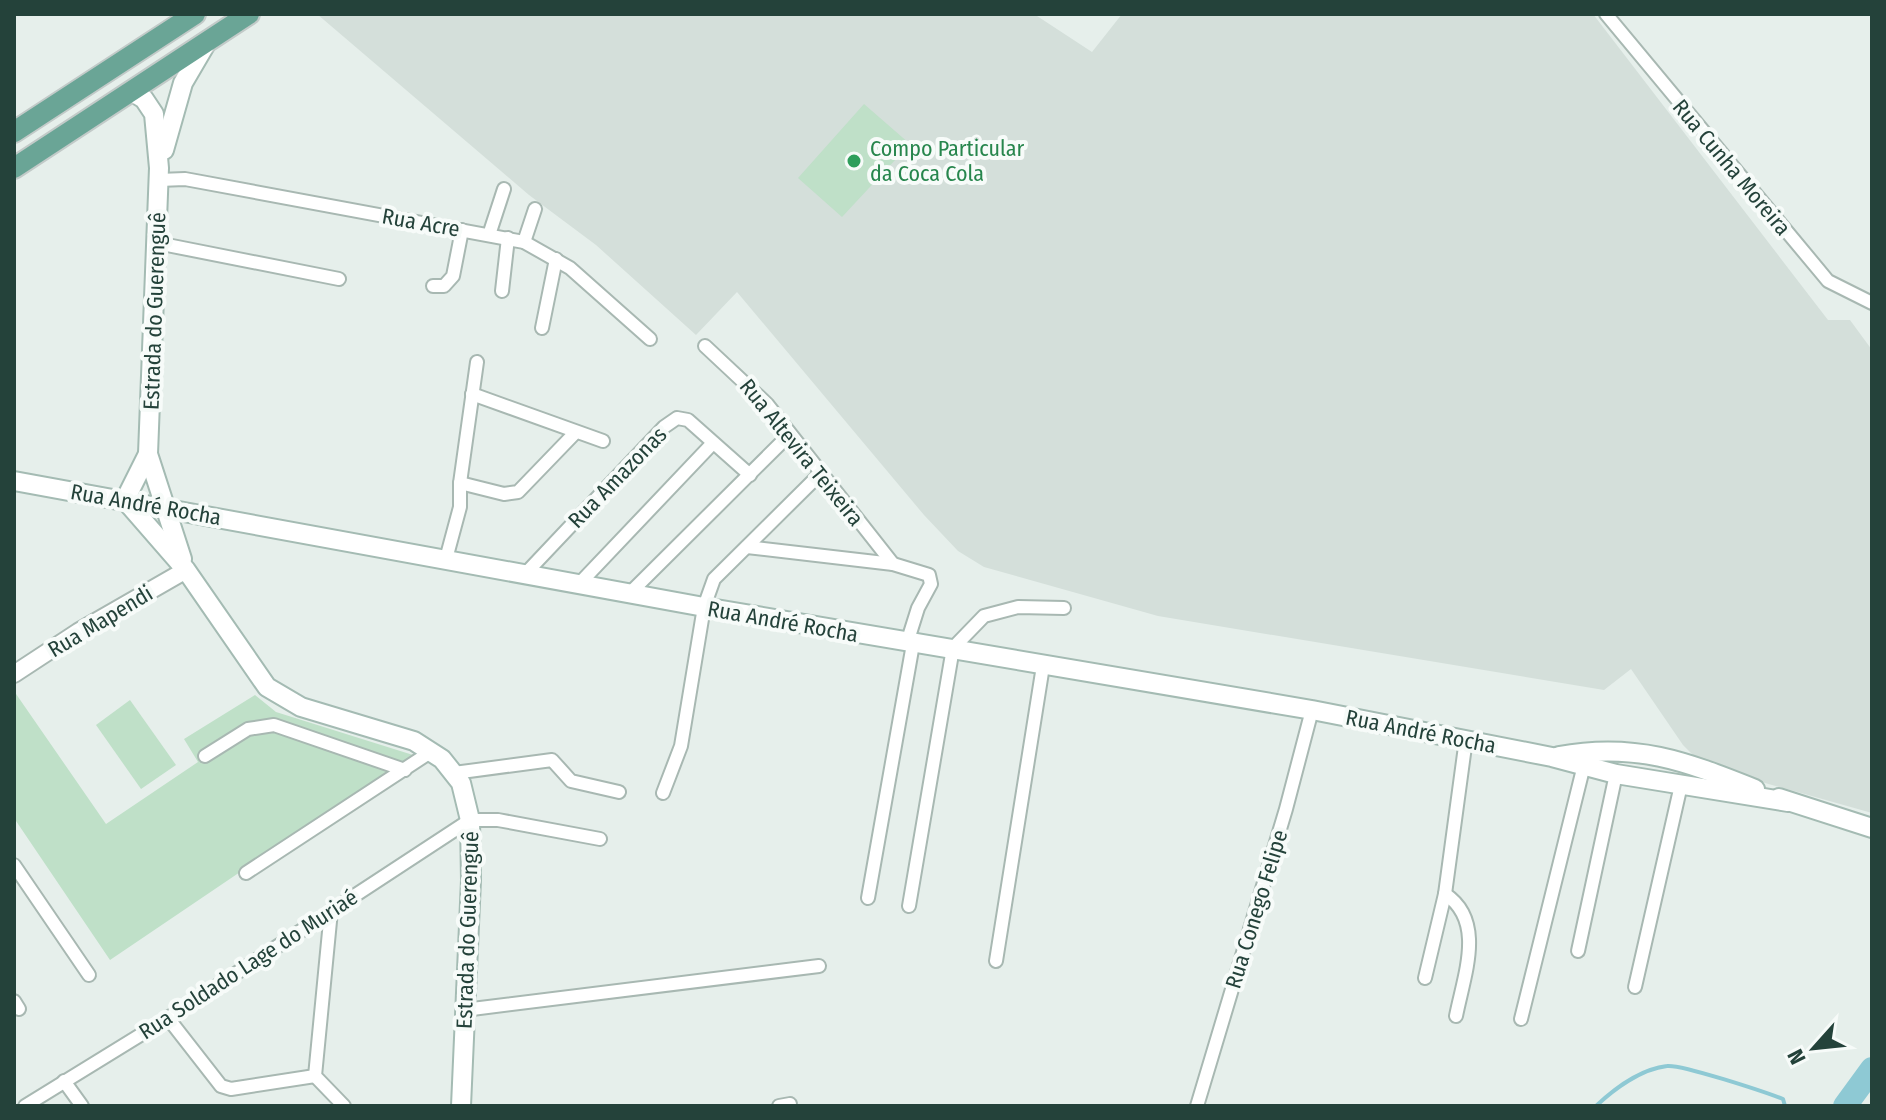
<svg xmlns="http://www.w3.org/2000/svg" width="1886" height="1120" viewBox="0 0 1886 1120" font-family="'Fira Sans Condensed',sans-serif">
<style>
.built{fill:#d4dfda}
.green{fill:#bfe0c8}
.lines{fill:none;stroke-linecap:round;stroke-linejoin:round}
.stream{stroke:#8ec9d4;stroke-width:4}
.river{stroke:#8ec9d4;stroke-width:24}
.minor-casing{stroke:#a8b8b2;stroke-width:16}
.tertiary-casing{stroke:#a8b8b2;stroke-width:20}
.secondary-casing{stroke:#a4bbb3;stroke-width:22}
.primary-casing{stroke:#c2cac8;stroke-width:24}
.minor{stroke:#fff;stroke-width:12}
.tertiary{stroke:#fff;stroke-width:16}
.secondary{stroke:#fff;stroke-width:18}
.primary{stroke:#6aa596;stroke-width:20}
.leisure-dot{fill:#2e9e5b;stroke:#f7fbf9;stroke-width:3}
.labels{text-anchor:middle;stroke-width:8;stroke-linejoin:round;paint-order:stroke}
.leisure-label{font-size:22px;fill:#27864d;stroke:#f7fbf9;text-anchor:start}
.street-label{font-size:22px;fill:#24423a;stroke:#f7fbf9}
</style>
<rect width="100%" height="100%" fill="#e6efeb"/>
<!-- built -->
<path class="built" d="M 317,14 L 1034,14 L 1092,52 L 1122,14 L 1593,14 L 1828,320 L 1850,320 L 1872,350 L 1872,813 L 1712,768 L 1698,760 L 1683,745 L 1631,669 L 1604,690 L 1158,616 L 984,567 L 958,551 L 924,515 L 737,292 L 696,335 L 596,245 L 529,195 Z"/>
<!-- green -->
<g class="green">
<path d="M 864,104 L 910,144 L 842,217 L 798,178 Z"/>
<path d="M 14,691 L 106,824 L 198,762 L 184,739 L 255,695 L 276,712 L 413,755 L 110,960 L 14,818 Z"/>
<path d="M 130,700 L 176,765 L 141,789 L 96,725 Z"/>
</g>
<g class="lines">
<!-- stream -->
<path class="stream" d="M 1596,1106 C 1614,1089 1641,1069 1667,1066 C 1681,1064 1765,1092 1783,1099 L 1785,1106"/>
<!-- river -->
<path class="river" d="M 1845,1106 L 1872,1069"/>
<!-- minor casing -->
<g class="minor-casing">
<g id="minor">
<path d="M 1606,14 L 1828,281 L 1872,303"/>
<path d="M 159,180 L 185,179 L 524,242 L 570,268 L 650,339"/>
<path d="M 489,235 L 504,189"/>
<path d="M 524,242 L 535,209"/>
<path d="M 157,243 L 339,279"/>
<path d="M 433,286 L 444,286 L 453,276 L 462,230"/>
<path d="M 502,291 L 508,238"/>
<path d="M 542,328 L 556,259"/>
<path d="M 705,346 L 767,404 L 893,564"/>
<path d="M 472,394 L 603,441"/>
<path d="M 460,483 L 504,494 L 518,492 L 574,434"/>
<path d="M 747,547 L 893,564 L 929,575 L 931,584 L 918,608 L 907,643"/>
<path d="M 446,559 L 460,507 L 460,483 L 477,362"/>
<path d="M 527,572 L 664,427 L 677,418 L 688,420 L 750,475"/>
<path d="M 580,583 L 712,444"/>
<path d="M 630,593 L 789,435"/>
<path d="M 205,756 L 248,729 L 274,725 L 405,770"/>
<path d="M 454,773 L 552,760 L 571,781 L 619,792"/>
<path d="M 663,793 L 681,746 L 704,607 L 714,579 L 821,473"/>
<path d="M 14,865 L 89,975"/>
<path d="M 246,873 L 432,751"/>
<path d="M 1445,894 C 1486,921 1464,975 1456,1016"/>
<path d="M 868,898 L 913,644"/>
<path d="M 909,906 L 953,648 L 984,616 L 1018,607 L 1064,608"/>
<path d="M 331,911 L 315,1076 L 344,1106"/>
<path d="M 1578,951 L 1616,774"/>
<path d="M 996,961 L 1043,666"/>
<path d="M 1425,978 L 1445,894 L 1466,739"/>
<path d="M 1635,987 L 1681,785"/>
<path d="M 14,1001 L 19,1009"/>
<path d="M 464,1010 L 819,966"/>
<path d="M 168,1018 L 221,1086 L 231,1089 L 315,1076"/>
<path d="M 1521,1019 L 1584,765"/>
<path d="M 64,1081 L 82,1106"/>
<path d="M 25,1106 L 168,1018 L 470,820 L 498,820 L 600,839"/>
<path d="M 779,1106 L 790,1104"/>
<path d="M 1197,1106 L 1286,809 L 1312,710"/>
</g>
</g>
<!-- tertiary casing -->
<g class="tertiary-casing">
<path id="tertiary" d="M 14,674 L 78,632 L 186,570"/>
</g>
<!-- secondary casing -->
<g class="secondary-casing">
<g id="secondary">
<path d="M 131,91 L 144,99 L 154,114 L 159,168 L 148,454 L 182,559"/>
<path d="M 164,150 L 183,83 L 207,42"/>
<path d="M 14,481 L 704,607 L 1312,710 L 1552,757 L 1616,774 L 1788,802"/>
<path d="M 125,500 L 186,570 L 267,687 L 301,707 L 414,741 L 442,759 L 461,783 L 470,820 L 471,880 L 461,1106"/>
<path d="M 125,500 L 148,454"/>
<path d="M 1559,756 C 1635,742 1685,761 1755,789"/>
<path d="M 1779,798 L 1872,828"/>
</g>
</g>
<!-- primary casing -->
<g class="primary-casing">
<g id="primary">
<path d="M 14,132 L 195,14"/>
<path d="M 14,168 L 249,14"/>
</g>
</g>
<!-- minor -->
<use href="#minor" class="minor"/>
<!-- tertiary -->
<use href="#tertiary" class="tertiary"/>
<!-- secondary -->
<use href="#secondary" class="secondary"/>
<!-- primary -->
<use href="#primary" class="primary"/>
</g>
<!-- markers -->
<circle class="leisure-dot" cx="854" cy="161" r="8"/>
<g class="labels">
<!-- leisure labels -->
<g class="leisure-label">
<text x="870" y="156">Compo Particular<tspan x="870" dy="25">da Coca Cola</tspan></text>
</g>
<!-- street labels -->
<g class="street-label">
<text transform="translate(1732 167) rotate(50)" y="8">Rua Cunha Moreira</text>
<text transform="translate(421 222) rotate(10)" y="8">Rua Acre</text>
<text transform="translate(154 311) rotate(-88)" y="8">Estrada do Guerenguê</text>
<text transform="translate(802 452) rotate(51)" y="8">Rua Altevira Teixeira</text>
<text transform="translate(617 477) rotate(-46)" y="8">Rua Amazonas</text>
<text transform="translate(146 504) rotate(10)" y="8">Rua André Rocha</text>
<text transform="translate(100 621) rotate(-31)" y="8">Rua Mapendi</text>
<text transform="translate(783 621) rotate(10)" y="8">Rua André Rocha</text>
<text transform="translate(1421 731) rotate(11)" y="8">Rua André Rocha</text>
<text transform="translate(1256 909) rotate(-73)" y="8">Rua Conego Felipe</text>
<text transform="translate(467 930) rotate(-88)" y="8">Estrada do Guerenguê</text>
<text transform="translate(248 964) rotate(-33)" y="8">Rua Soldado Lage do Muriaé</text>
</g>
</g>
<!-- border -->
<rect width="1886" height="1120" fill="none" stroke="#24423a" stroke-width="32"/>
<!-- north arrow -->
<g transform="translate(1814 1048) rotate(243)" stroke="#f7fbf9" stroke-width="6" paint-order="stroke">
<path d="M0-6L14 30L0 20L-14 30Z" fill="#24423a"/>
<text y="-12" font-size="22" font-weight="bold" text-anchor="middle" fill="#24423a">N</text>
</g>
</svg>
